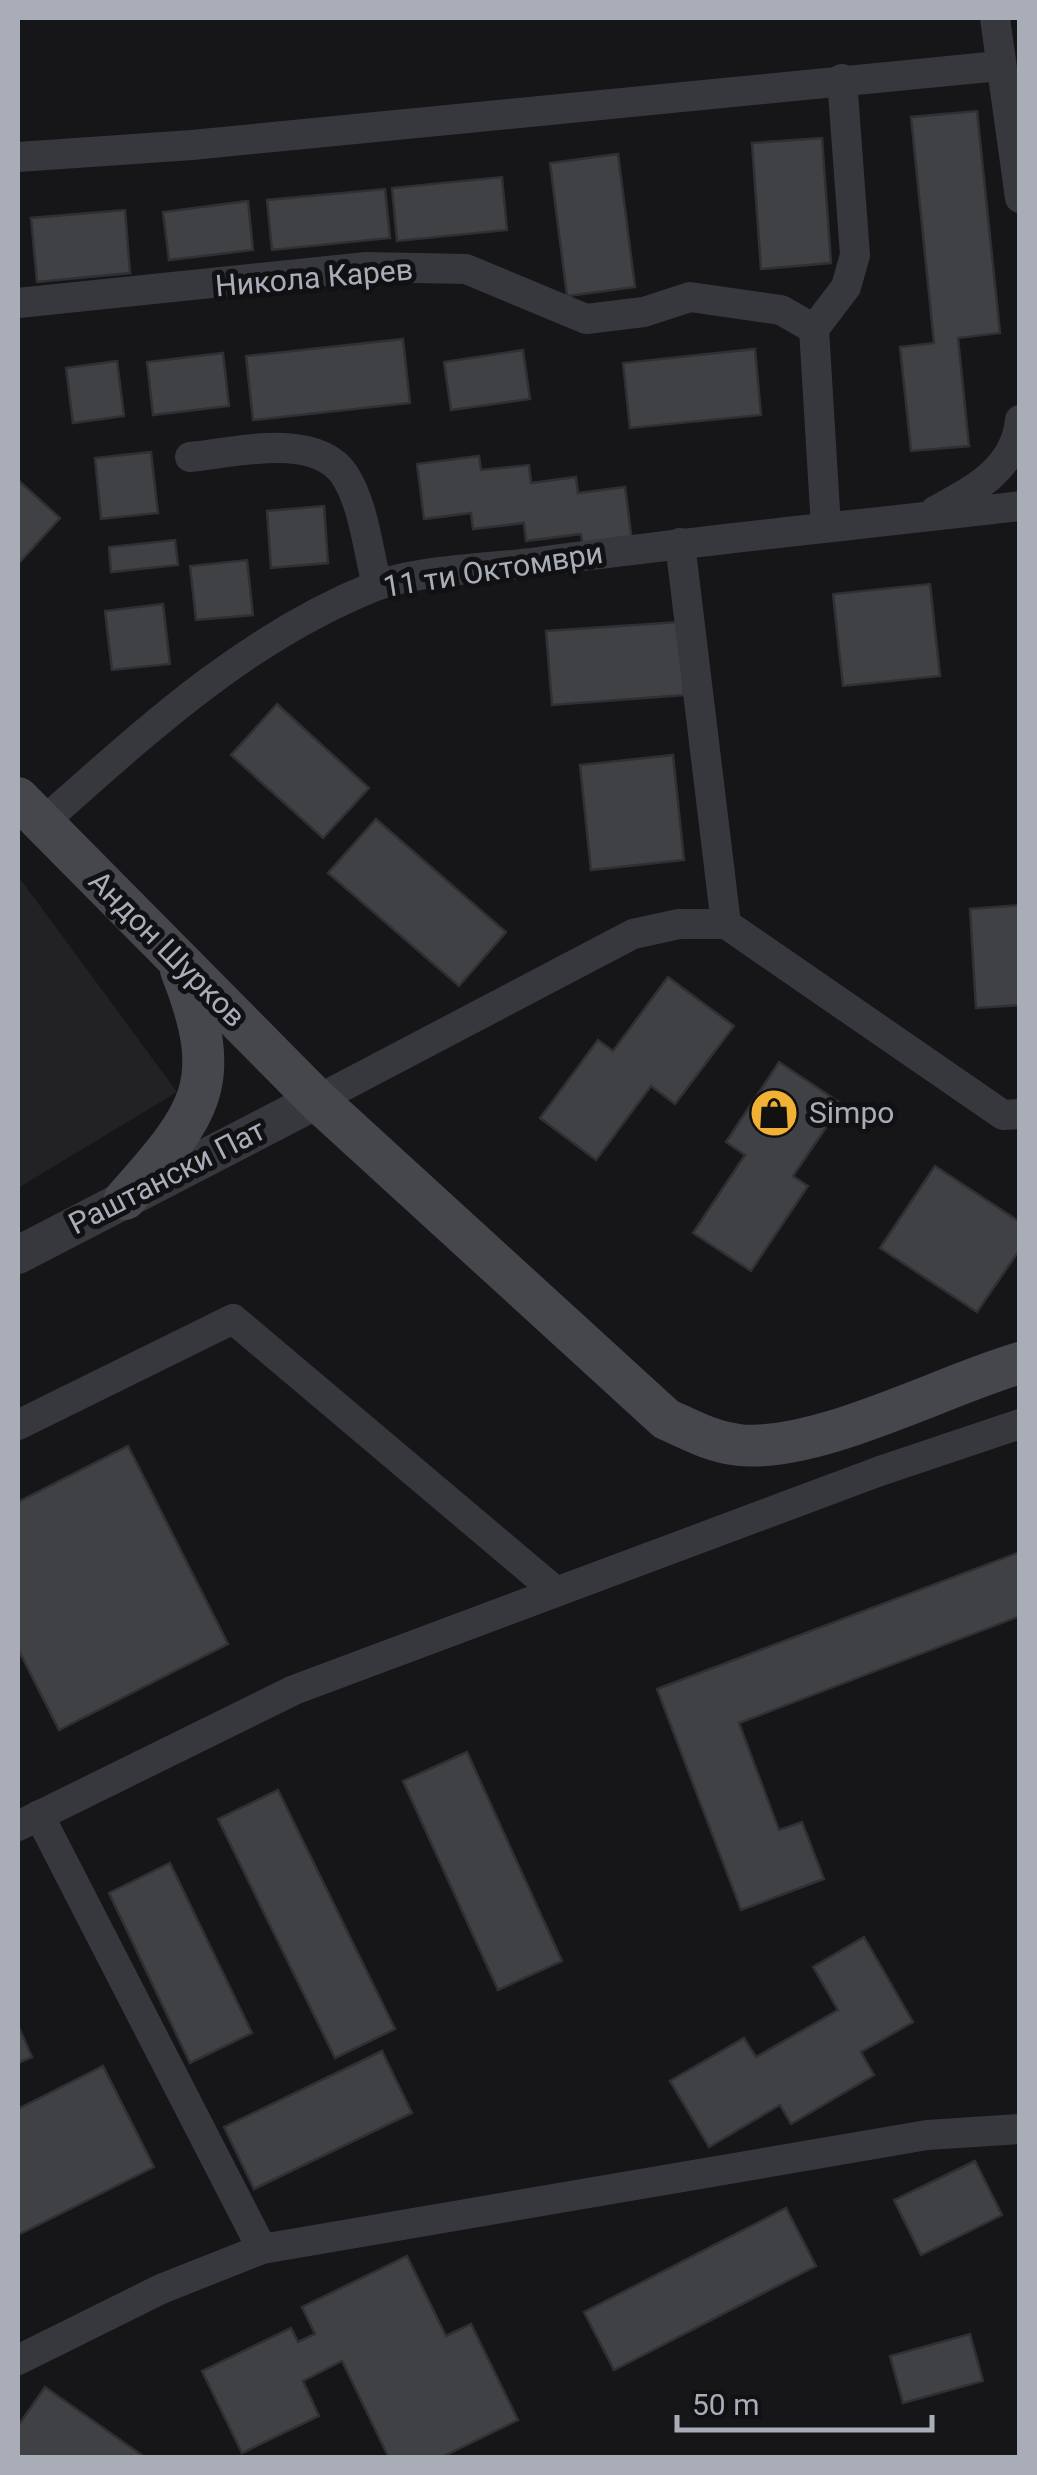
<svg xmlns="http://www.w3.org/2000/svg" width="1037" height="2475" viewBox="0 0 1037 2475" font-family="Roboto,sans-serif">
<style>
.built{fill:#222225}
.building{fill:#404145;stroke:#303034;stroke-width:2.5}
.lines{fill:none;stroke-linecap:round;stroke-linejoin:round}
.minor{stroke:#37383d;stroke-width:30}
.tertiary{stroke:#37383d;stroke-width:38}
.secondary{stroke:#45474d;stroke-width:42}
.labels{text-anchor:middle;stroke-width:10;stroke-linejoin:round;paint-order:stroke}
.street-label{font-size:30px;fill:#a8adb8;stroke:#111113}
.poi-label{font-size:30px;fill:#a8adb8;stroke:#111113;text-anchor:start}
</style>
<rect width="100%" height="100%" fill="#161618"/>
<!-- built -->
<path class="built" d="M 18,876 L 177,1092 L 18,1188 Z"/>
<!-- building -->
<g class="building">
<path d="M 977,111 L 1000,333 L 958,338 L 969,446 L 911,451 L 900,347 L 934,343 L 911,117 Z"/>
<path d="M 822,138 L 831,263 L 761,269 L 752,143 Z"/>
<path d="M 618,154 L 635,287 L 567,296 L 550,163 Z"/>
<path d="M 502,177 L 507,230 L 397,241 L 392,188 Z"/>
<path d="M 385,189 L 390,238 L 272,250 L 267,200 Z"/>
<path d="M 248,201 L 253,250 L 169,260 L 163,212 Z"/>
<path d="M 125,210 L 130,273 L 37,282 L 31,218 Z"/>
<path d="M 403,339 L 410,403 L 253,420 L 246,356 Z"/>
<path d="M 755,349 L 761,415 L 630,428 L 623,363 Z"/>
<path d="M 523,350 L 530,399 L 451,410 L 444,362 Z"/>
<path d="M 223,353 L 229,406 L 153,415 L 147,362 Z"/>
<path d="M 117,361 L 124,416 L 73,423 L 66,368 Z"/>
<path d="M 151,452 L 158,513 L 101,519 L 95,458 Z"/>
<path d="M 479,456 L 481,470 L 529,465 L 531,483 L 576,477 L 578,493 L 625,487 L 632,541 L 583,547 L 581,534 L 526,541 L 524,523 L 473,529 L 471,513 L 424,519 L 417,464 Z"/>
<path d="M 18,480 L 60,518 L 18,564 Z"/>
<path d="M 324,506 L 328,563 L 271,568 L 267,511 Z"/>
<path d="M 175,540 L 178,565 L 111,572 L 109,547 Z"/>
<path d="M 247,560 L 253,615 L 196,620 L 190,566 Z"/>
<path d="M 930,584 L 940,676 L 843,686 L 833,594 Z"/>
<path d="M 163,604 L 170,664 L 112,670 L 105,611 Z"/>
<path d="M 679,622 L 684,695 L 552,705 L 546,631 Z"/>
<path d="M 277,704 L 369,788 L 323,838 L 231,755 Z"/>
<path d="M 673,755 L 684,860 L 591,870 L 580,765 Z"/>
<path d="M 376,819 L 506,932 L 459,986 L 328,873 Z"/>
<path d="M 1020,905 L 1020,1005 L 976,1008 L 970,909 Z"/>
<path d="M 668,977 L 734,1026 L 675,1104 L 651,1086 L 596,1160 L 540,1118 L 598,1040 L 613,1051 Z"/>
<path d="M 779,1062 L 842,1104 L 793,1176 L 808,1186 L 751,1271 L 693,1233 L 745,1155 L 726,1142 Z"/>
<path d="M 935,1166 L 1020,1222 L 1020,1249 L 977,1312 L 880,1248 Z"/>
<path d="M 128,1446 L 228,1644 L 59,1730 L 18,1649 L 18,1502 Z"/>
<path d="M 1020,1552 L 1020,1616 L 739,1723 L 779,1830 L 802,1822 L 824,1879 L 741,1910 L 657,1689 Z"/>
<path d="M 467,1752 L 562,1961 L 498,1990 L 403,1781 Z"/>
<path d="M 278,1790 L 395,2029 L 335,2058 L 218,1819 Z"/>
<path d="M 170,1863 L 252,2033 L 190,2063 L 109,1893 Z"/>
<path d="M 864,1937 L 913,2022 L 861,2052 L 874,2075 L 791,2124 L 780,2105 L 709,2147 L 670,2081 L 744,2038 L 756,2057 L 838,2010 L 813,1967 Z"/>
<path d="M 18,2025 L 32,2057 L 18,2063 Z"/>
<path d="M 382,2051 L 412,2113 L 254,2189 L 224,2127 Z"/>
<path d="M 103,2066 L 154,2167 L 18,2235 L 18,2109 Z"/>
<path d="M 975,2161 L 1002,2215 L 921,2255 L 894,2200 Z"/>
<path d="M 786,2208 L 816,2266 L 614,2370 L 584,2312 Z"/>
<path d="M 407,2256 L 446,2336 L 471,2324 L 518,2420 L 440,2458 L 389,2458 L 342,2361 L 303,2381 L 319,2416 L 242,2453 L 202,2371 L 291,2328 L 298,2342 L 315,2334 L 302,2307 Z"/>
<path d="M 970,2334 L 983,2381 L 903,2403 L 890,2356 Z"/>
<path d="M 45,2387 L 146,2458 L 18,2458 L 18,2426 Z"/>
</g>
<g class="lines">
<!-- minor -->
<g class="minor">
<path d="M 995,18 L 1020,198"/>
<path d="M 18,157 L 192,145 L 999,66"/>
<path d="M 18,303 L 366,267 L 466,269 L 586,319 L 644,312 L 690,297 L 781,310 L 814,329 L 826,527"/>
<path d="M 814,329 L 846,287 L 855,255 L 842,79"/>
<path d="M 190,457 C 233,453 314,431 344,474 C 364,504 368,551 377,585"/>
<path d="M 935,511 C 975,489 1015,469 1020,420"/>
<path d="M 680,543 L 726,924"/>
<path d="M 42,823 C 145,732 244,639 373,587 C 413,570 493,568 538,562 C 698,540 859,525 1020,506"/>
<path d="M 317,1100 L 633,934 L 679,924 L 726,924 L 1003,1115 L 1020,1114"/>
<path d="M 18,1425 L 233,1319 L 554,1590"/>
<path d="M 39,1815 L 262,2249"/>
<path d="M 18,1826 L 294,1690 L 880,1471 L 1020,1424"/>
<path d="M 18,2360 L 161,2289 L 262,2249 L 927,2135 L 1020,2129"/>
</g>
<!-- tertiary -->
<path class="tertiary" d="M 18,1255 L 317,1100"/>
<!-- secondary -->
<g class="secondary">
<path d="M 18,798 L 317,1100 L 666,1419 C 690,1430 712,1442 739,1445 C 817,1453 941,1386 1020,1363"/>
<path d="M 125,1199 C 201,1113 226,1084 181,970"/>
</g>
</g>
<!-- icons -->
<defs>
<g id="shop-disc" transform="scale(2.5)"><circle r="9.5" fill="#f2b134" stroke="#111113"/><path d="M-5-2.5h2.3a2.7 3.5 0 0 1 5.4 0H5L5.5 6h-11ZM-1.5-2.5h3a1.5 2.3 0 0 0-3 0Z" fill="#111"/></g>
</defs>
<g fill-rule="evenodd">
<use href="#shop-disc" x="774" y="1113"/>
</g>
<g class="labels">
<!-- street labels -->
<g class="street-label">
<text transform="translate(314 278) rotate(-5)" y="10">Никола Карев</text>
<text transform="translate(493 570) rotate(-9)" y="10">11 ти Октомври</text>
<text transform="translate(167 949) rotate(45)" y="10">Андон Шурков</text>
<text transform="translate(167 1177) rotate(-27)" y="10">Раштански Пат</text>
</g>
<!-- poi labels -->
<g class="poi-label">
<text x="809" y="1123">Simpo</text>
</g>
</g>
<!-- border -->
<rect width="1037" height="2475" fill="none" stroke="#a8adb8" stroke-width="40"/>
<!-- scale -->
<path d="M677 2415v15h255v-15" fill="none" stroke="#a8adb8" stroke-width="5"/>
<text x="692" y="2415" font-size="30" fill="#a8adb8" stroke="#111113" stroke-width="8" paint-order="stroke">50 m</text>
</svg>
